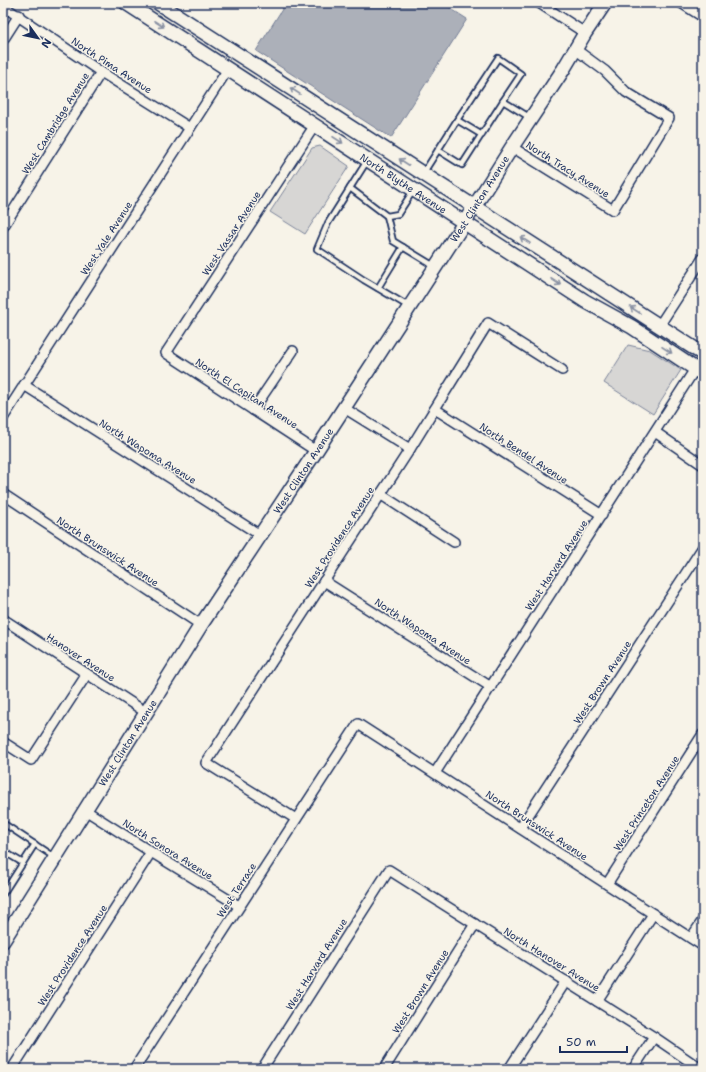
<svg xmlns="http://www.w3.org/2000/svg" width="706" height="1072" viewBox="0 0 706 1072" font-family="'Shantell Sans',sans-serif">
<style>
.green{fill:#d7d6d4;stroke:#798299}
.water{fill:#acb0b9;stroke:#727c95}
.lines{fill:none;stroke-linecap:round;stroke-linejoin:round}
.lane-casing{stroke:#1b2f5e;stroke-width:8}
.street-casing{stroke:#1b2f5e;stroke-width:12}
.secondary-casing{stroke:#1b2f5e;stroke-width:16}
.lane{stroke:#f7f3e8;stroke-width:4.5}
.street{stroke:#f7f3e8;stroke-width:9}
.secondary{stroke:#f7f3e8;stroke-width:13}
.oneway{stroke:#8991a3}
.labels{text-anchor:middle;stroke-width:3;stroke-linejoin:round;paint-order:stroke}
.street-label{font-size:10px;fill:#1b2f5e;stroke:#f7f3e8}
</style>
<rect width="100%" height="100%" fill="#f7f3e8"/>
<filter id="ink" filterUnits="userSpaceOnUse"><feTurbulence type="fractalNoise" baseFrequency=".025" numOctaves="2"/><feDisplacementMap in="SourceGraphic" scale="8" xChannelSelector="R" yChannelSelector="G"/><feConvolveMatrix kernelMatrix="1 2 1 2 8 2 1 2 1" color-interpolation-filters="sRGB"/></filter>
<g filter="url(#ink)">
<!-- green -->
<g class="green">
<path d="M 320,146 L 349,166 L 305,234 L 270,212 L 312,148 Z"/>
<path d="M 628,345 L 650,350 L 681,370 L 653,414 L 604,383 Z"/>
</g>
<!-- water -->
<path class="water" d="M 286,3 L 442,3 L 467,19 L 391,138 L 256,51 Z"/>
<g class="lines">
<!-- lane casing -->
<g class="lane-casing">
<g id="lane">
<path d="M 457,120 L 498,58 L 521,74 L 503,101"/>
<path d="M 438,150 L 457,120 L 482,135"/>
<path d="M 367,161 L 328,223 L 317,249 L 364,280 L 408,306"/>
<path d="M 424,172 L 438,150 L 462,165 L 503,101 L 529,117"/>
<path d="M 350,188 L 387,216 L 398,214 L 413,191"/>
<path d="M 387,216 L 393,241 L 434,266"/>
<path d="M 378,288 L 403,247"/>
<path d="M 3,823 L 54,857"/>
<path d="M 3,851 L 23,863"/>
<path d="M 3,894 L 35,844"/>
</g>
</g>
<!-- street casing -->
<g class="street-casing">
<g id="street">
<path d="M 539,3 L 585,33"/>
<path d="M 681,3 L 703,17"/>
<path d="M 3,6 L 101,72 L 190,128"/>
<path d="M 3,40 L 19,15"/>
<path d="M 315,125 L 166,353 L 316,451"/>
<path d="M 512,147 L 613,210 L 669,118 L 626,92 L 605,71 L 575,49"/>
<path d="M 3,227 L 101,72"/>
<path d="M 659,326 L 703,258"/>
<path d="M 24,385 L 260,535"/>
<path d="M 344,408 L 410,449"/>
<path d="M 435,409 L 602,515"/>
<path d="M 253,410 L 293,351"/>
<path d="M 3,418 L 228,69"/>
<path d="M 655,432 L 703,465"/>
<path d="M 3,494 L 201,625"/>
<path d="M 380,494 L 454,542"/>
<path d="M 324,581 L 491,687"/>
<path d="M 3,619 L 147,713"/>
<path d="M 3,742 L 31,760 L 87,674"/>
<path d="M 435,773 L 695,369"/>
<path d="M 85,810 L 151,852 L 239,906"/>
<path d="M 296,819 L 206,763 L 410,449 L 488,323 L 562,370"/>
<path d="M 520,828 L 703,547"/>
<path d="M 607,884 L 703,734"/>
<path d="M 691,938 L 703,920"/>
<path d="M 597,1001 L 653,914"/>
<path d="M 12,1069 L 151,852"/>
<path d="M 134,1069 L 358,724 L 703,946"/>
<path d="M 262,1069 L 389,870 L 654,1037 L 701,1069"/>
<path d="M 384,1069 L 475,924"/>
<path d="M 509,1069 L 566,981"/>
<path d="M 633,1069 L 654,1037"/>
</g>
</g>
<!-- secondary casing -->
<g class="secondary-casing">
<g id="secondary">
<path id="s1" d="M 126,3 L 585,301 L 632,327 L 703,374"/>
<path d="M 158,3 L 703,354"/>
<path id="s2" d="M 3,941 L 201,625 L 316,451 L 464,223 L 512,147 L 563,70 L 585,33 L 605,3"/>
</g>
</g>
<!-- lane -->
<use href="#lane" class="lane"/>
<!-- street -->
<use href="#street" class="street"/>
<!-- secondary -->
<use href="#secondary" class="secondary"/>
</g>
<!-- one-way arrows -->
<defs><path id="oneway-shaft" d="M-6 0H5M1.5-3L5.5 0L1.5 3" fill="none" stroke-width="1.6" stroke-linecap="round" stroke-linejoin="round"/></defs>
<g class="oneway">
<use href="#oneway-shaft" transform="translate(159 24) rotate(33)"/>
<use href="#oneway-shaft" transform="translate(295 91) rotate(-147)"/>
<use href="#oneway-shaft" transform="translate(338 140) rotate(33)"/>
<use href="#oneway-shaft" transform="translate(404 162) rotate(-147)"/>
<use href="#oneway-shaft" transform="translate(525 240) rotate(-147)"/>
<use href="#oneway-shaft" transform="translate(556 282) rotate(33)"/>
<use href="#oneway-shaft" transform="translate(635 310) rotate(-147)"/>
<use href="#oneway-shaft" transform="translate(667 350) rotate(33)"/>
</g>
</g>
<g class="labels">
<!-- street labels -->
<g class="street-label">
<text transform="translate(112 65) rotate(33)" y="4">North Pima Avenue</text>
<text transform="translate(55 123) rotate(-58)" y="4">West Cambridge Avenue</text>
<text transform="translate(568 169) rotate(32)" y="4">North Tracy Avenue</text>
<text dy="4" stroke="none"><textPath href="#s1" startOffset="331">North Blythe Avenue</textPath></text>
<text dy="4" stroke="none"><textPath href="#s2" startOffset="882">West Clinton Avenue</textPath></text>
<text transform="translate(231 233) rotate(-57)" y="4">West Vassar Avenue</text>
<text transform="translate(106 238) rotate(-57)" y="4">West Yale Avenue</text>
<text transform="translate(247 393) rotate(33)" y="4">North El Capitan Avenue</text>
<text transform="translate(148 451) rotate(32)" y="4">North Wapoma Avenue</text>
<text transform="translate(524 453) rotate(33)" y="4">North Bendel Avenue</text>
<text dy="4" stroke="none"><textPath href="#s2" startOffset="558">West Clinton Avenue</textPath></text>
<text transform="translate(339 537) rotate(-57)" y="4">West Providence Avenue</text>
<text transform="translate(108 551) rotate(33)" y="4">North Brunswick Avenue</text>
<text transform="translate(556 565) rotate(-57)" y="4">West Harvard Avenue</text>
<text transform="translate(423 631) rotate(33)" y="4">North Wapoma Avenue</text>
<text transform="translate(81 657) rotate(33)" y="4">Hanover Avenue</text>
<text transform="translate(602 682) rotate(-57)" y="4">West Brown Avenue</text>
<text dy="4" stroke="none"><textPath href="#s2" startOffset="234">West Clinton Avenue</textPath></text>
<text transform="translate(646 803) rotate(-57)" y="4">West Princeton Avenue</text>
<text transform="translate(537 825) rotate(33)" y="4">North Brunswick Avenue</text>
<text transform="translate(168 849) rotate(32)" y="4">North Sonora Avenue</text>
<text transform="translate(236 890) rotate(-57)" y="4">West Terrace</text>
<text transform="translate(72 955) rotate(-57)" y="4">West Providence Avenue</text>
<text transform="translate(552 959) rotate(32)" y="4">North Hanover Avenue</text>
<text transform="translate(316 964) rotate(-58)" y="4">West Harvard Avenue</text>
<text transform="translate(420 991) rotate(-58)" y="4">West Brown Avenue</text>
</g>
</g>
<!-- margin -->
<rect width="706" height="1072" fill="none" stroke="#f7f3e8" stroke-width="16"/>
<rect x="8" y="8" width="690" height="1056" fill="none" stroke="#1b2f5e" stroke-width="1.5" filter="url(#ink)"/>
<!-- north arrow -->
<g transform="translate(38 38) rotate(123)" stroke="#f7f3e8" stroke-width="3" paint-order="stroke">
<path d="M0-3L7 15L0 10L-7 15Z" fill="#1b2f5e"/>
<text y="-6" font-size="11" font-weight="bold" text-anchor="middle" fill="#1b2f5e">N</text>
</g>
<!-- scale -->
<path d="M560 1046v6h67v-6" fill="none" stroke="#1b2f5e" stroke-width="2"/>
<text x="566" y="1046" font-size="12" fill="#1b2f5e" stroke="#f7f3e8" stroke-width="3" paint-order="stroke">50 m</text>
</svg>
